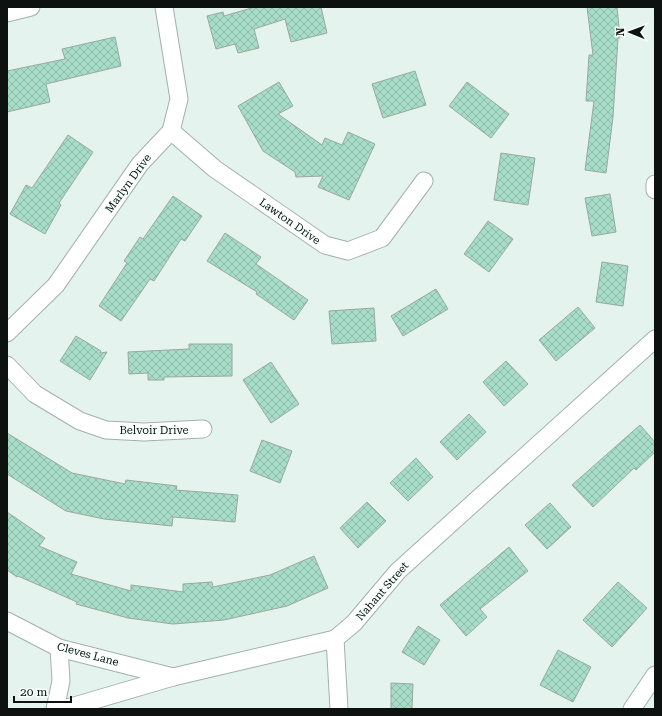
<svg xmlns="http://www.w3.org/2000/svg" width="662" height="716" viewBox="0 0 662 716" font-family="'Roboto Serif',serif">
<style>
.building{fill:url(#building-cross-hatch);stroke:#9aa8a2}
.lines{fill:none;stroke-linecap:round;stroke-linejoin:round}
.minor-casing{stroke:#a3b1ab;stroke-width:19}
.minor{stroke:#fff;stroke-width:17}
.labels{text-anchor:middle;stroke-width:3;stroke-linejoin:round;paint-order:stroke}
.street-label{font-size:11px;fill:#0d1210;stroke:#f6fffb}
</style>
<defs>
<pattern id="building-cross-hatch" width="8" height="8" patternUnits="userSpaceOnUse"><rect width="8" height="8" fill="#a7ddc8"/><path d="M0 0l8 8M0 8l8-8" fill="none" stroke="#8fbdab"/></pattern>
</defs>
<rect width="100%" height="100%" fill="#e4f3ed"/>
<!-- building -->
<g class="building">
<path d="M 255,7 L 321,7 L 327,33 L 291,42 L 285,19 L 254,29 L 259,48 L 238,53 L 235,44 L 216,49 L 207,16 L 223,12 L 224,16 Z"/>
<path d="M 587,7 L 617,7 L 620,38 L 618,38 L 613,117 L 606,173 L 585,170 L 594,101 L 586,101 L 589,55 L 593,55 Z"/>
<path d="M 115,37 L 121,66 L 46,84 L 50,102 L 7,112 L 7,71 L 65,59 L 62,49 Z"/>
<path d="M 415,71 L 426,105 L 383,118 L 372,84 Z"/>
<path d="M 279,82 L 293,106 L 278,114 L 322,145 L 325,138 L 342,145 L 348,132 L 375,144 L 349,200 L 318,187 L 323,176 L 296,177 L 295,172 L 263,151 L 238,106 Z"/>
<path d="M 467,82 L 509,114 L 491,138 L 449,106 Z"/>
<path d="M 68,135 L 93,152 L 59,203 L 61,205 L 45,234 L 10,214 L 26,185 L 32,188 Z"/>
<path d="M 501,153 L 535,158 L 528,205 L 494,200 Z"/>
<path d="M 610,194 L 616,232 L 592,236 L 585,198 Z"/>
<path d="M 173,196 L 202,216 L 185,241 L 181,239 L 154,281 L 150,279 L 121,321 L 99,306 L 127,263 L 124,261 L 140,237 L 143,239 Z"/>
<path d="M 488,221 L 513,239 L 489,272 L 464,254 Z"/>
<path d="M 225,233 L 261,257 L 256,264 L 308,300 L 294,320 L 256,294 L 257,292 L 207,261 Z"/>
<path d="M 602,262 L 628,266 L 623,306 L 596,302 Z"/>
<path d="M 436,289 L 448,309 L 403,336 L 391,316 Z"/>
<path d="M 578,307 L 595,328 L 556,361 L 539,340 Z"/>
<path d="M 374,308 L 376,341 L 332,344 L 329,311 Z"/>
<path d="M 76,336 L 101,351 L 100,353 L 107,352 L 90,380 L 60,361 Z"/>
<path d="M 189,344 L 232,344 L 232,376 L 164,377 L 164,380 L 148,380 L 148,373 L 129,374 L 128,352 L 189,349 Z"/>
<path d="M 506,361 L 528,384 L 504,406 L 483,382 Z"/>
<path d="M 271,362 L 299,404 L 271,423 L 243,380 Z"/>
<path d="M 469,414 L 486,432 L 457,460 L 440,442 Z"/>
<path d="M 640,425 L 655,442 L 655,452 L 636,470 L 634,468 L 593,507 L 572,485 Z"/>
<path d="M 7,433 L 72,473 L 125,484 L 126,480 L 177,486 L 176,490 L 238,495 L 235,522 L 173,517 L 172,526 L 104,519 L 66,511 L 7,474 Z"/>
<path d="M 262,440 L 292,451 L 280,483 L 250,471 Z"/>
<path d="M 416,458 L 433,477 L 408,501 L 390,483 Z"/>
<path d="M 367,502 L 386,521 L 358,548 L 340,528 Z"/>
<path d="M 550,503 L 571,527 L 547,549 L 525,525 Z"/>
<path d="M 7,512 L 45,538 L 39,546 L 77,562 L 71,574 L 131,591 L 131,585 L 183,592 L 183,584 L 212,582 L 213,587 L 270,575 L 314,556 L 328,588 L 287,606 L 224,620 L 173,624 L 128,618 L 76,604 L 77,602 L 18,576 L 17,577 L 7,570 Z"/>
<path d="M 509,547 L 528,571 L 480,609 L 487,617 L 466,636 L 440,605 Z"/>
<path d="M 618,582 L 647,608 L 612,647 L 583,620 Z"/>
<path d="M 418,626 L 440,640 L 424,665 L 402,652 Z"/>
<path d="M 558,650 L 591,667 L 573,702 L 540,685 Z"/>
<path d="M 391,683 L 413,684 L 412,709 L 391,709 Z"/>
</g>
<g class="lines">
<!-- minor casing -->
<g class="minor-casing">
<g id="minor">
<path d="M 7,13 L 31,7"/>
<path d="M 171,131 L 215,169 L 325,245 L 348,251 L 382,238 L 424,181"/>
<path d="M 655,184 L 655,190"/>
<path d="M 7,333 L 56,285 L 140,164 L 171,131 L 179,99 L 164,7"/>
<path d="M 7,365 L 35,394 L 80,421 L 106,430 L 144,432 L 203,429"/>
<path d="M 7,621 L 59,648 L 173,677"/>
<path d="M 335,639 L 339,709"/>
<path d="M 55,709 L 61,681 L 59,648"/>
<path d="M 64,709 L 173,677 L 335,639 L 354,623 L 398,571 L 655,339"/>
<path d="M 632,709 L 655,675"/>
</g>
</g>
<!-- minor -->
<use href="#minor" class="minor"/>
</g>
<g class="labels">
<!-- street labels -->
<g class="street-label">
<text transform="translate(128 183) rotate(-54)" y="4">Marlyn Drive</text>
<text transform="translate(290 221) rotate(35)" y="4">Lawton Drive</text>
<text x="154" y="434">Belvoir Drive</text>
<text transform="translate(382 591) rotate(-49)" y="4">Nahant Street</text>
<text transform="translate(88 654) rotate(15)" y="4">Cleves Lane</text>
</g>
</g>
<!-- border -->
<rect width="662" height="716" fill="none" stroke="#0d1210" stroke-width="16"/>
<!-- north arrow -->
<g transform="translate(630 32) rotate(271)" stroke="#f6fffb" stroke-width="3" paint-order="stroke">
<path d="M0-3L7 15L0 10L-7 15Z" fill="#0d1210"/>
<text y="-6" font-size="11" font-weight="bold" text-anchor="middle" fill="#0d1210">N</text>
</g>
<!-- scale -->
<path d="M14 696v6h57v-6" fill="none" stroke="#0d1210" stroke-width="2"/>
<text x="20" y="696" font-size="12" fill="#0d1210" stroke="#f6fffb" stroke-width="3" paint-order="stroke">20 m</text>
</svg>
